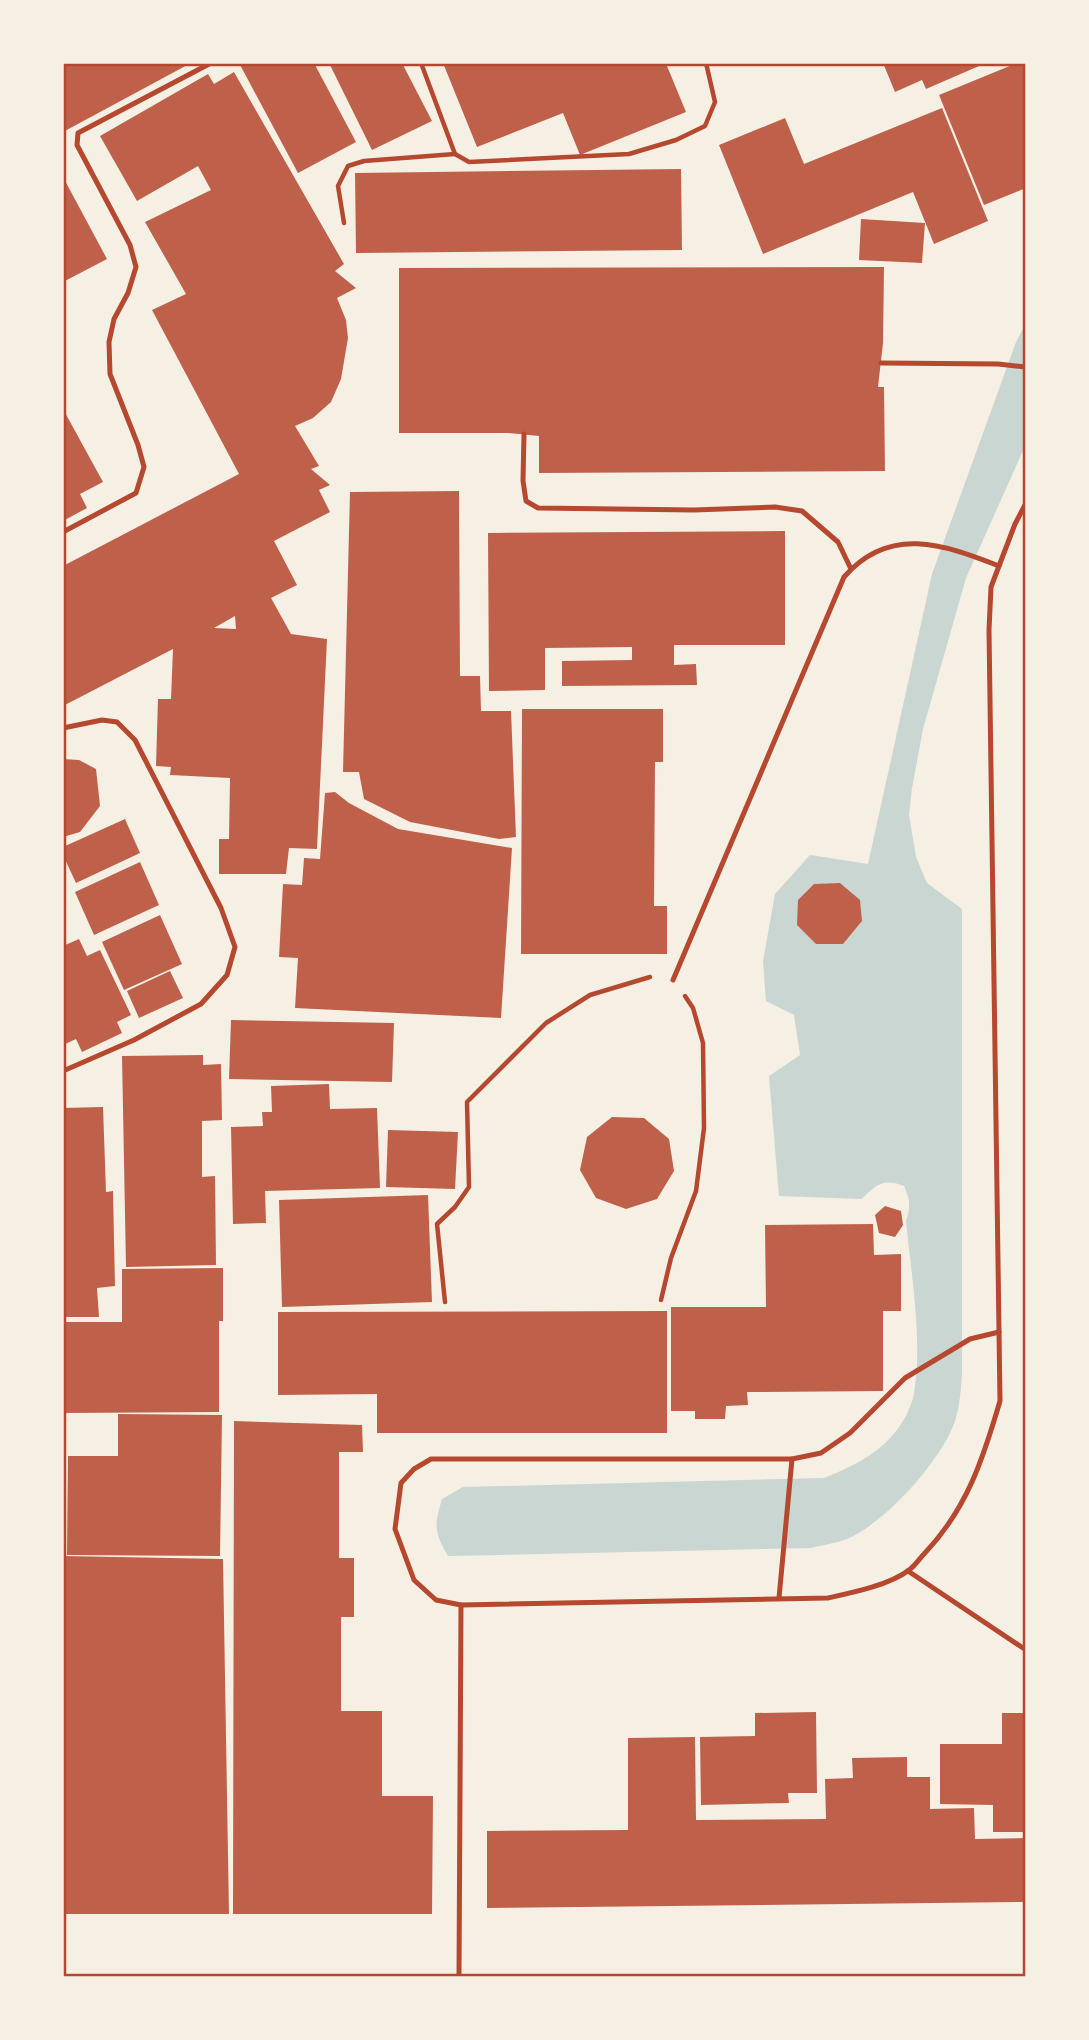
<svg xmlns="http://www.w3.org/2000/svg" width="1089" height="2040" viewBox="0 0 1089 2040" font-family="'Public Sans',sans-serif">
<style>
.water{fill:#c9d6d2}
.building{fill:#bf614a;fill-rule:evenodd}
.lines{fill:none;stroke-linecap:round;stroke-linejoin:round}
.path{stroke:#b5482f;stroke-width:4.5}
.service{stroke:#b5482f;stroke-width:5}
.neatline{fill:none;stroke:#b5482f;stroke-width:2.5}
</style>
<rect width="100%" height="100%" fill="#f6efe4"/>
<!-- water -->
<path class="water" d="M 1026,323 L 1026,444 L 966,578 L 923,729 L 912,788 L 909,815 L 916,857 L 927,883 L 962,909 L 962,1373 C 961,1389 960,1405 955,1421 C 942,1460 885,1523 847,1539 C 836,1543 822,1545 811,1548 L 448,1556 C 434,1532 434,1526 442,1499 L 463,1487 L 824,1478 C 849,1468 873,1457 892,1436 C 902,1425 912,1407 914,1393 C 923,1342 911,1273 906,1221 C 911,1207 910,1199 904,1186 C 884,1178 876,1184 862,1199 L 779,1196 L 769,1076 L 800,1055 L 794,1015 L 766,1001 L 763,961 L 775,894 L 810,855 L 868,864 L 932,574 L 1016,342 Z"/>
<!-- building -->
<g class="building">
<path d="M 63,63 L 191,63 L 63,132 Z"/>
<path d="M 239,63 L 314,63 L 356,142 L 298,173 Z"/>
<path d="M 329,63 L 402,63 L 432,121 L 372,150 Z"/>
<path d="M 443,63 L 675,63 L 667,66 L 686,112 L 580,155 L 563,113 L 477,147 Z"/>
<path d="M 883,63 L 986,63 L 926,89 L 922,80 L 895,92 Z"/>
<path d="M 1017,63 L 1026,63 L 1026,188 L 984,205 L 939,95 Z"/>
<path d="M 234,72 L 344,264 L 335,271 L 356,288 L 337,298 L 346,320 L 348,338 L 341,379 L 331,402 L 313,418 L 295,426 L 319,466 L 311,469 L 330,485 L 319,490 L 330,512 L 274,541 L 297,585 L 271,598 L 291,634 L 327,639 L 317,849 L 289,848 L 286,874 L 219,874 L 219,839 L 229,839 L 230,778 L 170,775 L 171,767 L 156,766 L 158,699 L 171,699 L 173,649 L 63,706 L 63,566 L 239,474 L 152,310 L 186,294 L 145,222 L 211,190 L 198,166 L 137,201 L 100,136 L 208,74 L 214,84 ZM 235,616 L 236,629 L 214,628 Z"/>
<path d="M 942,108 L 988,221 L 934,244 L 913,192 L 763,254 L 719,145 L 785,118 L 804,164 Z"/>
<path d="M 681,169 L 682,250 L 356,253 L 355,173 Z"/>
<path d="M 63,177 L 107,259 L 63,282 Z"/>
<path d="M 861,219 L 925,223 L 922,263 L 859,260 Z"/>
<path d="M 884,267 L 883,343 L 878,387 L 884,387 L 885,471 L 539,473 L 539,436 L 509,433 L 399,433 L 399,268 Z"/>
<path d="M 63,409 L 103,482 L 80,494 L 87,508 L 63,521 Z"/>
<path d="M 459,491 L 460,676 L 480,676 L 481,711 L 511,711 L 516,837 L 499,839 L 410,822 L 364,799 L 359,772 L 343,772 L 350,492 Z"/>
<path d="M 785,531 L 785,645 L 674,645 L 674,665 L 696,664 L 697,685 L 562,686 L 562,661 L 632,660 L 632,647 L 545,648 L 545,690 L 489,691 L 488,533 Z"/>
<path d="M 522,709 L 663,709 L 663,762 L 655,762 L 654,906 L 667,906 L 667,954 L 521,954 Z"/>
<path d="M 63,759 L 79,760 L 96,769 L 100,806 L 80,832 L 63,837 Z"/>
<path d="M 335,792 L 349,803 L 398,829 L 512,848 L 501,1018 L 295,1008 L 298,958 L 279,957 L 283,884 L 302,885 L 304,858 L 320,859 L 325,793 Z"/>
<path d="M 125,819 L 140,853 L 76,883 L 63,855 L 63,847 Z"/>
<path d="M 1024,830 L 1026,830 L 1026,935 L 1023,935 Z"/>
<path d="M 140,862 L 159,905 L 94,935 L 75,892 Z"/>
<path d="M 840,883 L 860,900 L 862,921 L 843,944 L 816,944 L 797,925 L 798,900 L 814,884 Z"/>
<path d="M 160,915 L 182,964 L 124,990 L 102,942 Z"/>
<path d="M 79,939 L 87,956 L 100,950 L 131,1015 L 117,1022 L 122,1033 L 82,1052 L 76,1039 L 63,1045 L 63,946 Z"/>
<path d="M 170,971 L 183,998 L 139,1018 L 127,991 Z"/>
<path d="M 231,1020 L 394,1023 L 392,1082 L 229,1079 Z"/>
<path d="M 203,1055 L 203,1065 L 221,1064 L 222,1120 L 202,1121 L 202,1177 L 215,1176 L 216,1265 L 126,1267 L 122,1056 Z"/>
<path d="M 329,1084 L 330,1109 L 377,1108 L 380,1188 L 265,1191 L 266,1223 L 233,1224 L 231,1127 L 263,1126 L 262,1112 L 272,1112 L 271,1086 Z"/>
<path d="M 103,1107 L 106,1192 L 113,1191 L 115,1286 L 97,1288 L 99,1317 L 63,1317 L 63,1108 Z"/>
<path d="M 612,1117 L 644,1118 L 669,1139 L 674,1171 L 657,1199 L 626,1209 L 596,1198 L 580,1170 L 587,1137 Z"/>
<path d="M 388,1130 L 458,1132 L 455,1189 L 386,1187 Z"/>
<path d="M 428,1195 L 432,1302 L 282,1307 L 279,1200 Z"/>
<path d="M 885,1206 L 901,1211 L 903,1225 L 895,1237 L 879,1233 L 875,1215 Z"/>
<path d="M 873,1224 L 874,1255 L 901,1254 L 901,1311 L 883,1311 L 883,1391 L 747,1392 L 748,1405 L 726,1406 L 725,1419 L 695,1419 L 695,1411 L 671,1411 L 671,1307 L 766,1307 L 765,1225 Z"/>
<path d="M 223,1268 L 223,1321 L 219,1321 L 219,1412 L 63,1413 L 63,1322 L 122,1322 L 122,1269 Z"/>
<path d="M 667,1311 L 667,1433 L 377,1433 L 377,1394 L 278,1395 L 278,1312 Z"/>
<path d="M 118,1414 L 222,1415 L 220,1556 L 67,1555 L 68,1456 L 118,1456 Z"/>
<path d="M 234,1421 L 362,1425 L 363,1452 L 339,1452 L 339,1558 L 354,1558 L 354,1617 L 341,1617 L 341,1711 L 382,1711 L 382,1796 L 433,1796 L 432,1914 L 233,1914 Z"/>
<path d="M 63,1556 L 223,1559 L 229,1914 L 63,1914 Z"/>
<path d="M 816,1712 L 817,1793 L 788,1793 L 789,1803 L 701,1805 L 700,1737 L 755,1736 L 755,1713 Z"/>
<path d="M 1002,1713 L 1026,1713 L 1026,1832 L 993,1832 L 993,1805 L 940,1804 L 940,1744 L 1002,1744 Z"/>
<path d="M 695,1737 L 696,1820 L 826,1819 L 825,1779 L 853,1778 L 852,1758 L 907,1757 L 907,1777 L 930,1777 L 930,1809 L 974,1808 L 975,1839 L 1026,1838 L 1026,1902 L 487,1908 L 487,1831 L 628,1830 L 628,1738 Z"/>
</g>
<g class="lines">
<!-- path -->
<g class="path">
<path d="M 421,63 L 455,154 L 469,162 L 629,154 L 676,140 L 705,126 L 715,102 L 706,63"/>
<path d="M 344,223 L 338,186 L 348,166 L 364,161 L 455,154"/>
<path d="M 661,1300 L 671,1258 L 696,1191 L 704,1128 L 703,1043 L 693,1008 L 685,996"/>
<path d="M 445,1302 L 437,1224 L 455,1207 L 469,1187 L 467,1102 L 546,1023 L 590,995 L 650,977"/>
</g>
<!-- service -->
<g class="service">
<path d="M 881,363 L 998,364 L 1026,367"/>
<path d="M 524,434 L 523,481 L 526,501 L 538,508 L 694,510 L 775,507 L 802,511 L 838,542 L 851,569"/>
<path d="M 63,532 L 136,493 L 144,467 L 138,445 L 110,374 L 109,342 L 114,319 L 128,293 L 136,267 L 130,245 L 77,145 L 78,133 L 211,63"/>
<path d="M 63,728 L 102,720 L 117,722 L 135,740 L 221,908 L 235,947 L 227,975 L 201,1004 L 134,1040 L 63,1071"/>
<path d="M 673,980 L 844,577 C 889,525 943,544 999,566"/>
<path d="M 908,1571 L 1026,1650"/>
<path d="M 779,1598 L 792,1459"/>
<path d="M 461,1605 L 828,1598 C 851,1593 890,1585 909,1570 C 915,1566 919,1559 924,1554 C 967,1509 983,1459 1000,1401 L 989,630 L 991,587 L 1015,524 L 1026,503"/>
<path d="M 459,1977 L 461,1605 L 436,1600 L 414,1580 L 395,1529 L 401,1483 L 414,1469 L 431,1459 L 792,1459 L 821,1453 L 850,1433 L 905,1378 L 970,1339 L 999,1332"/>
</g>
</g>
<!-- border -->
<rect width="1089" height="2040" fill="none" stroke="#f6efe4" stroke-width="130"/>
<rect x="65" y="65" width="959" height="1910" class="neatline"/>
</svg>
